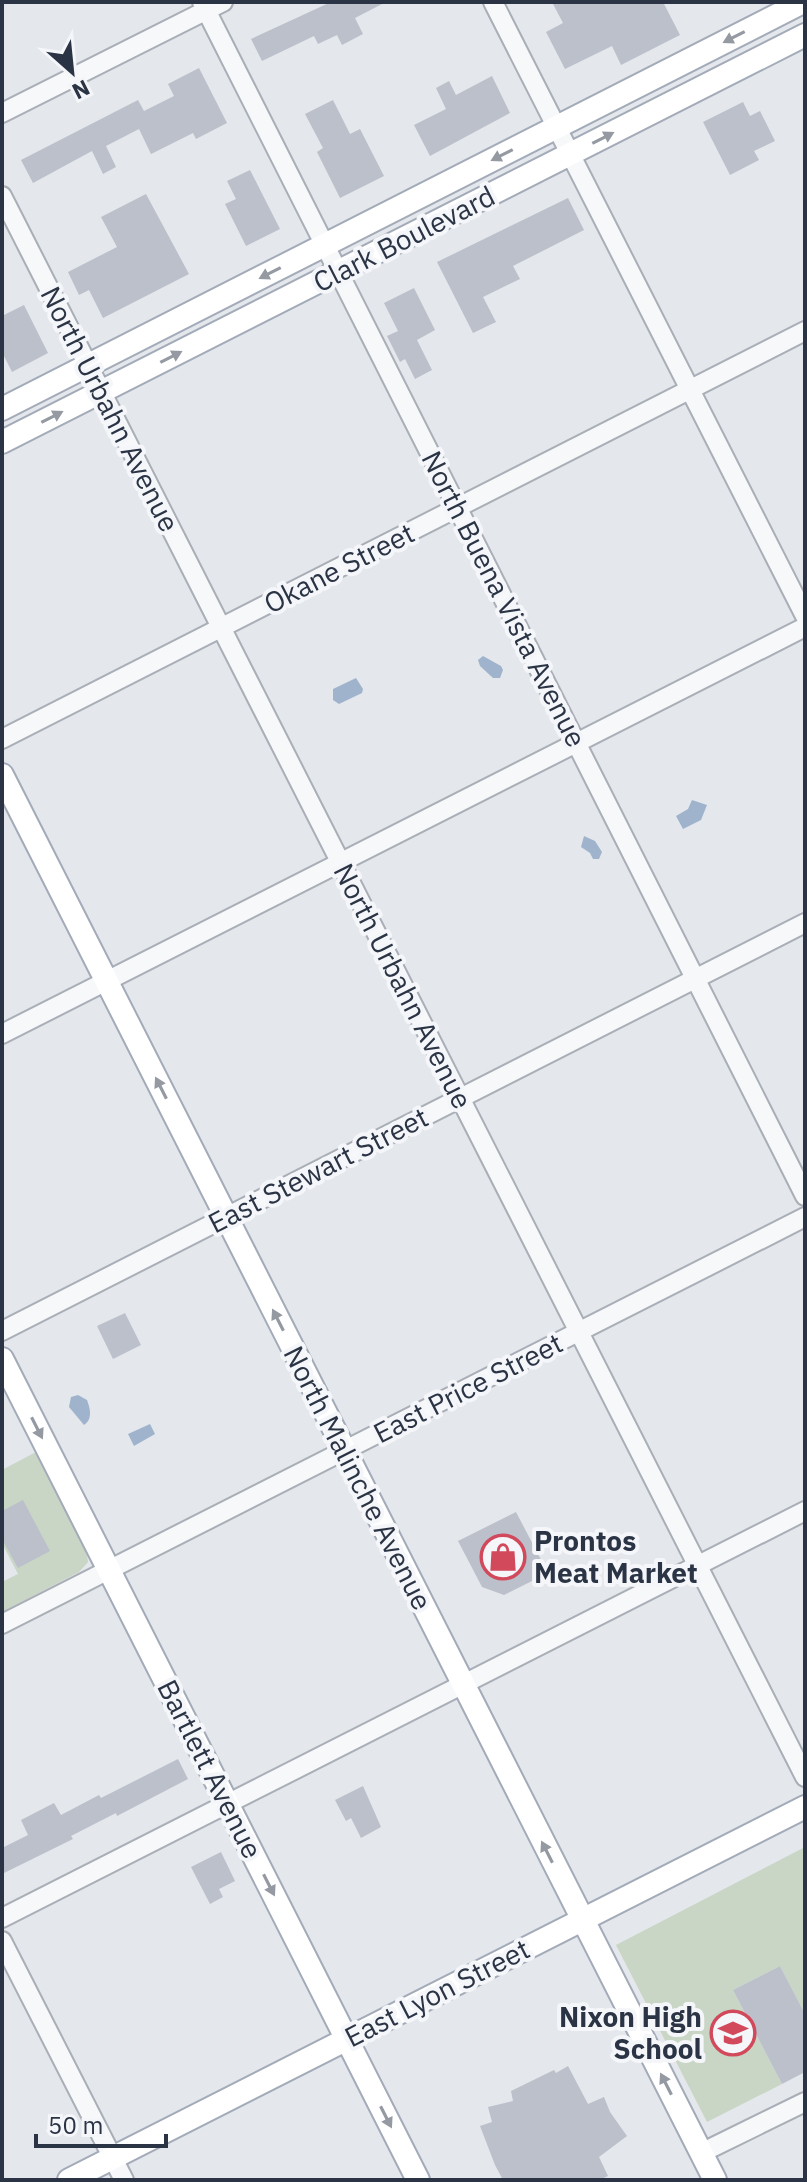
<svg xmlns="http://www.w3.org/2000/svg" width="807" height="2182" viewBox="0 0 807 2182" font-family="'IBM Plex Sans',sans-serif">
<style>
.green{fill:#c9d6c5}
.water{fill:#9fb4cc}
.building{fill:#bbc0ca}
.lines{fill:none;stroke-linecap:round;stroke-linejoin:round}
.minor-casing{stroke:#a9aeb7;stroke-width:22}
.major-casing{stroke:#a3abb8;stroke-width:26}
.minor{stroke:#f7f8fa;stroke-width:18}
.major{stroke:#fff;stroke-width:22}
.oneway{fill:#959aa2}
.labels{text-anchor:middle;stroke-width:8;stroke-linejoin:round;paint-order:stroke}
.street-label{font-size:28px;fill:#2b3445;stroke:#f4f6f9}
.poi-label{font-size:28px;font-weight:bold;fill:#2b3445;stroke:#f4f6f9;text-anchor:start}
</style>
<rect width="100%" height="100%" fill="#e4e7ec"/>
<!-- green -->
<g class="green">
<path d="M 36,1452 L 86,1548 L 88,1562 L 79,1572 L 2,1612 L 2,1582 L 18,1574 L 2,1543 L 2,1470 Z"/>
<path d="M 805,1847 L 805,2014 L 780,1966 L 733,1990 L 782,2084 L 707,2122 L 616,1945 Z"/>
</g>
<!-- water -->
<g class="water">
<path d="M 483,656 L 501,666 L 503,670 L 500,678 L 493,678 L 480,666 L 478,660 Z"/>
<path d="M 356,678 L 363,689 L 362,693 L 339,704 L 333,700 L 333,689 Z"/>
<path d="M 692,800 L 707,805 L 701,820 L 683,829 L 676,816 L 688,809 Z"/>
<path d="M 584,836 L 595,841 L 602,852 L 599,859 L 593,859 L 590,853 L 581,847 Z"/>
<path d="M 78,1395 L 87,1400 C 90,1408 93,1419 84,1425 L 69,1407 L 71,1397 Z"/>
<path d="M 150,1424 L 155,1434 L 134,1446 L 128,1434 Z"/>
</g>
<!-- building -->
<g class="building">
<path d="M 331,2 L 386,2 L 355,18 L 363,34 L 342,45 L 337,35 L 318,44 L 314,36 L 262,61 L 251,39 Z"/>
<path d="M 552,2 L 663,2 L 680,35 L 621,65 L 612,46 L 565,69 L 546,32 L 563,23 Z"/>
<path d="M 199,68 L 227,123 L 196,139 L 193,133 L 151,154 L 139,129 L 106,146 L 116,167 L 103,174 L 92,151 L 33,183 L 21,160 L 138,100 L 144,111 L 174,96 L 168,84 Z"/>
<path d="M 492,76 L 510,113 L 430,156 L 414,125 L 446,109 L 436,88 L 449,81 L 456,95 Z"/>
<path d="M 333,100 L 350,134 L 360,129 L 384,176 L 340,198 L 317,152 L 323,148 L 305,114 Z"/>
<path d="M 743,102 L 750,116 L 760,111 L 775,141 L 754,151 L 759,160 L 730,175 L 703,122 Z"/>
<path d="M 250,170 L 280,229 L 246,246 L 225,204 L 236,199 L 227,181 Z"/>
<path d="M 146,194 L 189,274 L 103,318 L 89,290 L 79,295 L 68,272 L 117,247 L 101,217 Z"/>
<path d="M 568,198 L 584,230 L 513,266 L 520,279 L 483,297 L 496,322 L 473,333 L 437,262 Z"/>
<path d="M 414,288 L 435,330 L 417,340 L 432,370 L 415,379 L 405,359 L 400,362 L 387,336 L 398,331 L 384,303 Z"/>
<path d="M 24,305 L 48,353 L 12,372 L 2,352 L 2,316 Z"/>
<path d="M 125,1313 L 141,1345 L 113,1359 L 97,1326 Z"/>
<path d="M 23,1500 L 50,1551 L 18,1568 L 2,1539 L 2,1511 Z"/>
<path d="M 516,1512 L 548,1573 L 504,1595 L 482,1587 L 458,1541 Z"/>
<path d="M 178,1759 L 188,1779 L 117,1816 L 116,1813 L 71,1836 L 73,1839 L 2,1874 L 2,1848 L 28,1835 L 21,1820 L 54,1803 L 61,1815 L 99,1795 L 101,1798 Z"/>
<path d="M 363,1786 L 381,1827 L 361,1838 L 351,1818 L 346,1821 L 335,1800 Z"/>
<path d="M 221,1852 L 235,1881 L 219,1889 L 223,1897 L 210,1904 L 191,1867 Z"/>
<path d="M 780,1966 L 805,2014 L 805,2072 L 782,2084 L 733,1990 Z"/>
<path d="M 568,2066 L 588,2104 L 604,2097 L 610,2112 L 627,2136 L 599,2157 L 608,2176 L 599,2180 L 503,2180 L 495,2165 L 480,2126 L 492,2122 L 488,2107 L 513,2101 L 511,2091 L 554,2070 L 556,2073 Z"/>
</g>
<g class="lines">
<!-- minor casing -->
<g class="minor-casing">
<g id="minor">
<path d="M 202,2 L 805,1196"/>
<path d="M 493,2 L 805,616"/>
<path d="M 2,113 L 223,2"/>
<path d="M 2,196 L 805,1777"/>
<path d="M 2,739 L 805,331"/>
<path d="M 2,1034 L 805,627"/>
<path d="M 2,1331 L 805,923"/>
<path d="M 2,1624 L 805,1217"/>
<path d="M 2,1918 L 805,1511"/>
<path d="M 2,1941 L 124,2180"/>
<path d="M 701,2153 L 805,2102"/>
</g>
</g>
<!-- major casing -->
<g class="major-casing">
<g id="major">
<path d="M 2,409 L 803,2"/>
<path d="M 2,442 L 805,35"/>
<path d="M 2,775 L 715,2180"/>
<path d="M 2,1359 L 418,2180"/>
<path d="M 69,2180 L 805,1807"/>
</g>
</g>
<!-- minor -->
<use href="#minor" class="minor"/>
<!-- major -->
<use href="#major" class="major"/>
</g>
<!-- one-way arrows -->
<defs><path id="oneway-solid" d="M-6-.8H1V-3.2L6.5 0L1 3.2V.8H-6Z" transform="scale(2)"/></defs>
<g class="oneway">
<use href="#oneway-solid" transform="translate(734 37) rotate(153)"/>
<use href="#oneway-solid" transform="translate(603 138) rotate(-27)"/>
<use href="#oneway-solid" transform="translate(502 155) rotate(153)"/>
<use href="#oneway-solid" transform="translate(270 273) rotate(153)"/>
<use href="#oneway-solid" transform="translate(171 357) rotate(-27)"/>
<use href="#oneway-solid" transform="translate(52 417) rotate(-27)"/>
<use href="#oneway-solid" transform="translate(161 1088) rotate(-117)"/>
<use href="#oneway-solid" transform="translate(278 1320) rotate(-117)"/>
<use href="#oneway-solid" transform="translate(37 1428) rotate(63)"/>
<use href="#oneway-solid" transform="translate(547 1852) rotate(-117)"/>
<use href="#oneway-solid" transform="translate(269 1885) rotate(63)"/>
<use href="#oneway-solid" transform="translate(666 2084) rotate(-117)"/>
<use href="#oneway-solid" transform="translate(386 2117) rotate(63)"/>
</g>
<!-- icons -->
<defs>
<g id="shop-ring" transform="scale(2.3)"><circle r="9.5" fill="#f4f6f9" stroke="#d1495b" stroke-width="1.5"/><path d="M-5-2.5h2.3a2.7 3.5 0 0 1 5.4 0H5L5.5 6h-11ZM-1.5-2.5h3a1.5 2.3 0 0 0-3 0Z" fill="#d1495b"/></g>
<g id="school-ring" transform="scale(2.3)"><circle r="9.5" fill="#f4f6f9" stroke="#d1495b" stroke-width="1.5"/><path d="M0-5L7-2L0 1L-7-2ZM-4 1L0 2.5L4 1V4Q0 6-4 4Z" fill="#d1495b"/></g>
</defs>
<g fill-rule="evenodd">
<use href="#shop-ring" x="503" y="1557"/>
<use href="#school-ring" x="733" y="2033"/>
</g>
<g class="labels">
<!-- street labels -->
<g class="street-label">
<text transform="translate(404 239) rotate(-27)" y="10">Clark Boulevard</text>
<text transform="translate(110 409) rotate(63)" y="10">North Urbahn Avenue</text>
<text transform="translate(339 568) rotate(-27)" y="10">Okane Street</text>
<text transform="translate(504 599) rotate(63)" y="10">North Buena Vista Avenue</text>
<text transform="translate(403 986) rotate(63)" y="10">North Urbahn Avenue</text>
<text transform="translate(318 1170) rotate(-27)" y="10">East Stewart Street</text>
<text transform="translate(468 1388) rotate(-27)" y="10">East Price Street</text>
<text transform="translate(358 1478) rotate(63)" y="10">North Malinche Avenue</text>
<text transform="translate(210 1769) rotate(63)" y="10">Bartlett Avenue</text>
<text transform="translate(437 1993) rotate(-27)" y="10">East Lyon Street</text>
</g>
<!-- poi labels -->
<g class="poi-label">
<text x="534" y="1551">Prontos<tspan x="534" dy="32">Meat Market</tspan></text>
<text x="702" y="2027" text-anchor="end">Nixon High<tspan x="702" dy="32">School</tspan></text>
</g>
</g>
<!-- border -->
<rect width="807" height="2182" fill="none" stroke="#2b3445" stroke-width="8"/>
<!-- north arrow -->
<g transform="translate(72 72) rotate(153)" stroke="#f4f6f9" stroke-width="6" paint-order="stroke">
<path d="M0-6L14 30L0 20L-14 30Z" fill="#2b3445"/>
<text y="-12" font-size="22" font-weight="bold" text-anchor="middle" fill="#2b3445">N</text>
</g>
<!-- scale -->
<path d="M36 2134v12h130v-12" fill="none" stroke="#2b3445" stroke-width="4"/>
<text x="48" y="2134" font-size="24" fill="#2b3445" stroke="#f4f6f9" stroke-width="6" paint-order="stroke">50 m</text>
</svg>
